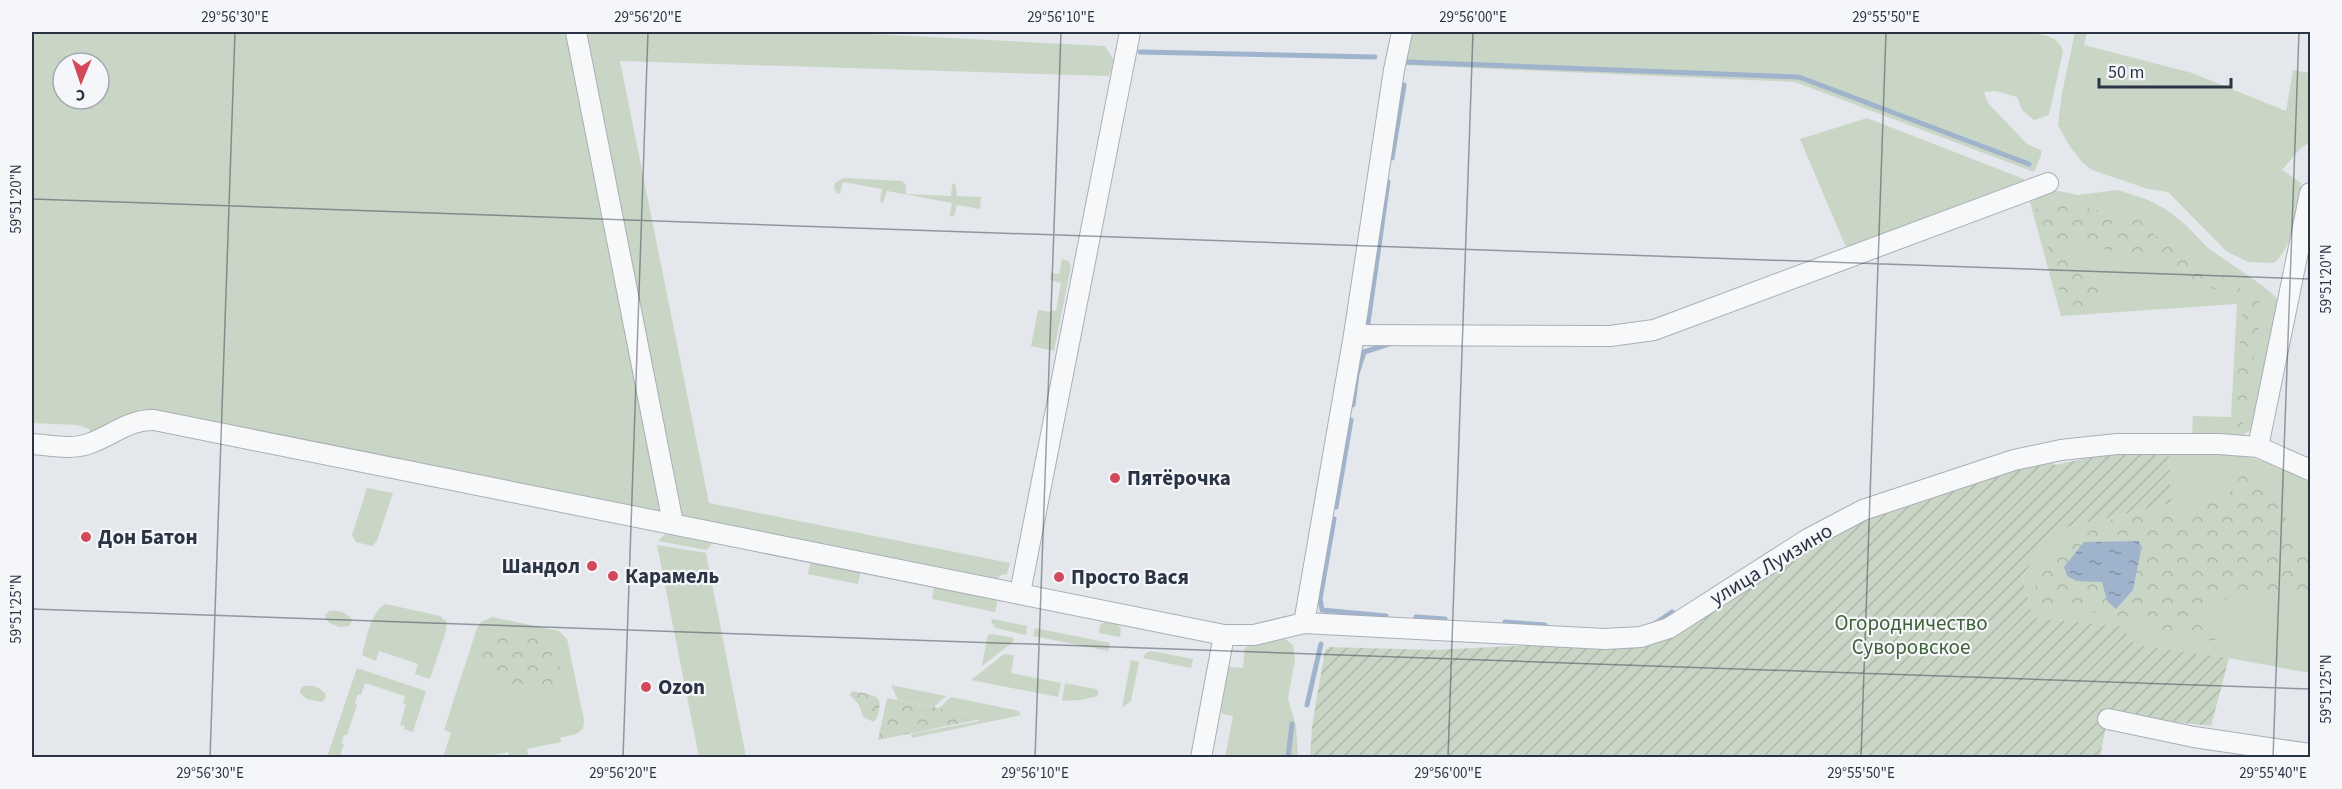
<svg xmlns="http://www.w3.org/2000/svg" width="2342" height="789" viewBox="0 0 2342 789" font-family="'Source Sans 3',sans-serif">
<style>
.grass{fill:#c9d6c5;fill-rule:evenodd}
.forest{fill:url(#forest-crowns)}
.garden{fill:url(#garden-furrows)}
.water{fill:url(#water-ripples)}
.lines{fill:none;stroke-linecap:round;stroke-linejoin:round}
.stream{stroke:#9fb4cc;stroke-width:5}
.minor-casing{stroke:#a9aeb7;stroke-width:22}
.minor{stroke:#f7f8fa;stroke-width:20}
.ticks{fill:none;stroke:#2b3445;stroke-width:1.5;stroke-opacity:0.45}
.poi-dot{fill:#d1495b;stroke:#f4f6f9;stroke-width:2}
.labels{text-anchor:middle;stroke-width:4.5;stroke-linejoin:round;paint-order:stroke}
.poi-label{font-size:21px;font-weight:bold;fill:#2b3445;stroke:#f4f6f9;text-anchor:start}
.street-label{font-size:21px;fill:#2b3445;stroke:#f4f6f9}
.park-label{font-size:21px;fill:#3f6138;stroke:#f4f6f9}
.neatline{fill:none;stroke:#2b3445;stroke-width:2}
.ticks-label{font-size:15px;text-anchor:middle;fill:#2b3445}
</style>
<defs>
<pattern id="forest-crowns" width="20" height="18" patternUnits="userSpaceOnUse" patternTransform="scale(1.5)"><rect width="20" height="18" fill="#c9d6c5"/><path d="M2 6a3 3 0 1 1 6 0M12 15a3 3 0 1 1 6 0" fill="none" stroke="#adb8ab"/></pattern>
<pattern id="garden-furrows" width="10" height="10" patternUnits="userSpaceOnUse" patternTransform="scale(1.5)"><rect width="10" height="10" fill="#c9d6c5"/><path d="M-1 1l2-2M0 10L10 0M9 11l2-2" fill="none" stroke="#adb8ab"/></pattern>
<pattern id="water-ripples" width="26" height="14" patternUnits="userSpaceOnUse" patternTransform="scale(1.5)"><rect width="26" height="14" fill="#9fb4cc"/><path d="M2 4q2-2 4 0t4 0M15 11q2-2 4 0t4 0" fill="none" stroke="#8293a7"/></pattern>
</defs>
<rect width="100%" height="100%" fill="#e4e7ec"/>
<!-- grass -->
<g class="grass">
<path d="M 32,32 L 833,32 L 1105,46 L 1114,60 L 1109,76 L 620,61 L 709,503 L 1010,563 L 1007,574 L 1001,575 L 997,580 L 141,409 L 92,437 L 89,429 L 77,425 L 32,423 ZM 63,63 L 99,63 L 99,99 L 63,99 Z"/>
<path d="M 1410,32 L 2021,32 C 2036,34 2058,33 2063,51 L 2049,115 L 2034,120 L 2022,110 L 2017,97 L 1996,91 L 1984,92 L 1988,103 L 2027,144 L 2041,150 L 2041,155 L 2034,172 L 1795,82 L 1403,65 Z"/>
<path d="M 2075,32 L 2087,32 L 2084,45 L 2192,73 L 2286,111 L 2293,70 L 2310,73 L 2310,142 L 2301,148 L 2282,170 L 2301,183 C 2296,209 2295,244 2274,263 L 2248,262 L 2226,251 L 2168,192 L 2148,189 L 2092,170 L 2083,163 L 2070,147 L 2058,125 L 2062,93 Z"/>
<path d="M 1867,118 L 2024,179 L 2027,186 L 1851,249 L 1845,245 L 1800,139 Z"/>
<path d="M 843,178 L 902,181 L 906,185 L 906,194 L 951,196 L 952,185 L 955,183 L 957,196 L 981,197 L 980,209 L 957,205 L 954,216 L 951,217 L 950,215 L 952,203 L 887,191 L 883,203 L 880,201 L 882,189 L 843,182 L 840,193 L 837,194 L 834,188 L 835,183 Z"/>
<path d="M 2054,190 L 2078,195 L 2118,190 L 2146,199 L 2167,210 L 2187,226 L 2208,248 L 2263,286 L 2278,299 L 2278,315 L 2252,429 L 2237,439 L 2192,436 L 2193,416 L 2231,417 L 2237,304 L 2061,316 L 2030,202 L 2040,194 Z"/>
<path d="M 1062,259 L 1068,261 L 1071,266 L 1054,351 L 1031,346 L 1038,310 L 1051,312 L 1051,310 L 1056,311 L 1061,283 L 1050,280 L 1051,273 L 1059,274 Z"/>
<path d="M 2169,452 L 2236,454 L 2266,462 L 2310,480 L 2310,673 L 2229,658 L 2135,645 L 2121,626 L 2034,618 L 2022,578 L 2050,531 L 2171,503 Z"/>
<path d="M 367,488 L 393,493 L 377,541 L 372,546 L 356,542 L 352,535 Z"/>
<path d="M 671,532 L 718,541 L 711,545 L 707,550 L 658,541 L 664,535 Z"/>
<path d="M 657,545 L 706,553 L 746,757 L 699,757 Z"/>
<path d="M 811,560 L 861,570 L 858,584 L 808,574 Z"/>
<path d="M 934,585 L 998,598 L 995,612 L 932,599 Z"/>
<path d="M 386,604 L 440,616 L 447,622 L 446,631 L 430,679 L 415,674 L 418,664 L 379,651 L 376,661 L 362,655 C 366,640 371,610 386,604 Z"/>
<path d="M 329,611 C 338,609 347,613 352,620 L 350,626 L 340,627 L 329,623 L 325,616 Z"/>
<path d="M 492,617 L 559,631 L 567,639 L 584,720 L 583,729 L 576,734 L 560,738 L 561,742 L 527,749 L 529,757 L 509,757 L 508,752 L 484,757 L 443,758 L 451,733 L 444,730 L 477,628 L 481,622 Z"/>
<path d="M 993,619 L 1027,626 L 1026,635 L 995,628 L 991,621 Z"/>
<path d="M 1109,620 L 1115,621 L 1121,629 L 1120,637 L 1099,633 L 1100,625 Z"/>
<path d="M 1035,628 L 1110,643 L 1108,651 L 1033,636 Z"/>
<path d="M 993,634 L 1014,638 L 1013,642 L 982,666 L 987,638 L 989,634 Z"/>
<path d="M 1285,639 L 1293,645 L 1295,659 L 1288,699 L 1296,726 L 1298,757 L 1225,757 L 1233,716 L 1223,714 L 1221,711 L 1229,667 L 1243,668 L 1245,647 Z"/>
<path d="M 1151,651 L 1193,659 L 1191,668 L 1143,658 L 1146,653 Z"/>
<path d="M 1004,654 L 1014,655 L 1011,673 L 1061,683 L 1058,697 L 971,680 Z"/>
<path d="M 1131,660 L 1139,662 L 1131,701 L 1122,708 Z"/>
<path d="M 357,668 L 426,691 L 413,732 L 404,729 L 405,726 L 400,725 L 406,705 L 403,703 L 405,696 L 365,683 L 361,695 L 358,694 L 355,703 L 357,705 L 347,735 L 344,735 L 341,743 L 344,745 L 339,757 L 327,757 Z"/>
<path d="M 1065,683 L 1096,689 L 1098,691 L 1098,696 L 1081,700 L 1062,701 Z"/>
<path d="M 891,685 L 946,696 L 934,707 L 898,700 Z"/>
<path d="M 304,686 C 311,684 319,687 325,693 L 326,698 L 322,702 L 307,699 L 300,693 L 301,688 Z"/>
<path d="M 951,697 L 1019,711 L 1021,715 L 912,738 L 911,734 L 979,721 L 979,716 L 939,708 Z"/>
</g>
<!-- forest -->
<g class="forest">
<path d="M 2071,204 L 2141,221 L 2157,237 L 2259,300 L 2261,313 L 2242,428 L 2238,433 L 2232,434 L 2243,305 L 2237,295 L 2197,284 L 2165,265 L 2138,252 L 2120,252 L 2079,244 L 2068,248 L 2065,252 L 2067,263 C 2081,269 2092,275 2102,287 C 2101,300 2097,309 2084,313 C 2070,303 2055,292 2055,274 L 2040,219 L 2034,212 L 2038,208 Z"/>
<path d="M 2241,475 L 2247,476 L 2283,502 C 2287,524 2291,543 2310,555 L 2310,592 L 2281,589 L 2270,594 L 2234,594 L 2209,609 L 2199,607 L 2195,612 C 2212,618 2222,618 2223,639 L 2205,641 L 2151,629 L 2135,620 L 2111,615 L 2040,604 L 2035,600 L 2035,583 L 2041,567 L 2054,547 L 2080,538 L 2103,523 L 2120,517 L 2131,515 L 2170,515 L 2198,504 L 2209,504 L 2226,499 Z"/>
<path d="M 496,631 L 554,642 L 561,670 L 561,685 L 555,690 L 549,691 L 500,681 L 482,674 C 476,660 485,645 491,632 Z"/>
<path d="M 852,691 C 864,694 884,693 879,709 C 878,715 877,718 874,722 L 863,717 L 859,705 L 850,695 Z"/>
<path d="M 887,698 L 979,716 L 981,719 L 878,740 Z"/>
</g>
<!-- garden -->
<path class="garden" d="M 2169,452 L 2171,503 L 2050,531 L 2022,578 L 2034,618 L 2121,626 L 2135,645 L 2229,658 L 2211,726 L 2108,715 L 2100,757 L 1310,758 L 1312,726 L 1325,650 L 1329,647 L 1432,650 L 1534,645 L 1617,646 L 1773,568 L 1856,524 L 1902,505 L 1993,476 L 2052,459 L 2054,465 L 2098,456 Z"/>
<!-- water -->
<path class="water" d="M 2139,541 L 2141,550 L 2133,590 L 2116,609 L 2107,601 L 2102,582 L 2077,581 L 2067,576 L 2064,567 L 2084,542 Z"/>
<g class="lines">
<!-- stream -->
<g class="stream">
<path d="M 1140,52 L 1375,57"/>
<path d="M 1406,62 L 1799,77 L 2029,164"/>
<path d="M 1392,158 L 1404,85"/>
<path d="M 1368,323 L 1388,182"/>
<path d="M 1353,405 L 1357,374 L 1364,352 L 1392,343"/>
<path d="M 1336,507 L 1351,420"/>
<path d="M 1334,519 L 1320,599 L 1322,610 L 1386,616"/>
<path d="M 1416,617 L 1445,619"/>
<path d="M 1505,622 L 1545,625"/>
<path d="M 1656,623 L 1672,612"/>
<path d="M 1307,705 L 1321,644"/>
<path d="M 1288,758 L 1292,724"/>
</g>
<!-- minor casing -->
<g class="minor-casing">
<g id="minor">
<path d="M 576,32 L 673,523"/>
<path d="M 1354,335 L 1610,336 L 1654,330 L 2048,183"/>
<path d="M 32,444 C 49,445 71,450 88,444 C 112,436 129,419 154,420 L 1224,635 L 1254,635 L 1304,623 L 1605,639 L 1641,637 L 1669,628 L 1808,539 L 1863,510 L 2014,460 L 2061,450 L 2117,444 L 2219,444 L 2258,447 L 2310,470"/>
<path d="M 2258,447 L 2310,193"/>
<path d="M 1020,593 L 1130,32"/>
<path d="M 1304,623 L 1354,335 L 1394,70 L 1402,32"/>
<path d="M 2108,719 L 2194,737 L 2310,754"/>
<path d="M 1201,758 L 1224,635"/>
</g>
</g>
<!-- minor -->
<use href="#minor" class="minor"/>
</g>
<!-- ticks -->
<path class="ticks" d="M 32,199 L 2310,279M 32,609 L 2310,689M 210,758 L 235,32M 623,758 L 648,32M 1035,758 L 1061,32M 1448,758 L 1473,32M 1861,758 L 1886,32M 2273,758 L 2299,32"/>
<!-- markers -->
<g class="poi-dot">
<circle cx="1115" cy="478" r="6"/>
<circle cx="86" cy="537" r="6"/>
<circle cx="592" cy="566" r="6"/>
<circle cx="613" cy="576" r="6"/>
<circle cx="1059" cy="577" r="6"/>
<circle cx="646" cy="687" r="6"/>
</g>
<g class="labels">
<!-- poi labels -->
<g class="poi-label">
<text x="1127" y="485">Пятёрочка</text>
<text x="98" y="544">Дон Батон</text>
<text x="580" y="573" text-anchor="end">Шандол</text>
<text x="625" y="583">Карамель</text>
<text x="1071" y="584">Просто Вася</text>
<text x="658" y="694">Ozon</text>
</g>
<!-- street labels -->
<g class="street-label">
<text transform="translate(1771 564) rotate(-31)" y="7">улица Луизино</text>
</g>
<!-- park labels -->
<g class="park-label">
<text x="1911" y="630">Огородничество<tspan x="1911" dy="24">Суворовское</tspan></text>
</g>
</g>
<!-- border -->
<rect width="2342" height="789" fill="none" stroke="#f4f6f9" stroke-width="66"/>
<!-- north arrow -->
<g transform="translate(81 81) rotate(182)"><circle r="28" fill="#f4f6f9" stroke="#a4a8b1" stroke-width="1.5"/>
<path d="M0-4.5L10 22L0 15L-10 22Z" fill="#d1495b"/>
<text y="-9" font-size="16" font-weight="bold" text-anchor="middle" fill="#2b3445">С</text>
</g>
<!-- scale -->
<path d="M2099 78v9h132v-9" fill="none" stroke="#2b3445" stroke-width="3"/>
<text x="2108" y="78" font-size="18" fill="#2b3445" stroke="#f4f6f9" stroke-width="4.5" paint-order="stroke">50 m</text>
<rect x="33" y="33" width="2276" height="723" class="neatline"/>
<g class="ticks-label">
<text x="235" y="22">29°56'30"E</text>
<text x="648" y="22">29°56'20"E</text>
<text x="1061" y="22">29°56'10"E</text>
<text x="1473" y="22">29°56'00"E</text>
<text x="1886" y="22">29°55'50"E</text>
<text transform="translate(16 199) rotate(-90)" y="5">59°51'20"N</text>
<text transform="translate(2326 279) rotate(-90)" y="5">59°51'20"N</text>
<text transform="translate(16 609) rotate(-90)" y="5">59°51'25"N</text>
<text transform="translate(2326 689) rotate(-90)" y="5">59°51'25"N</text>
<text x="210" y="778">29°56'30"E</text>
<text x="623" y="778">29°56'20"E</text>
<text x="1035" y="778">29°56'10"E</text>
<text x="1448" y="778">29°56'00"E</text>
<text x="1861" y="778">29°55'50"E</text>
<text x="2273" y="778">29°55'40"E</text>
</g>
</svg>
